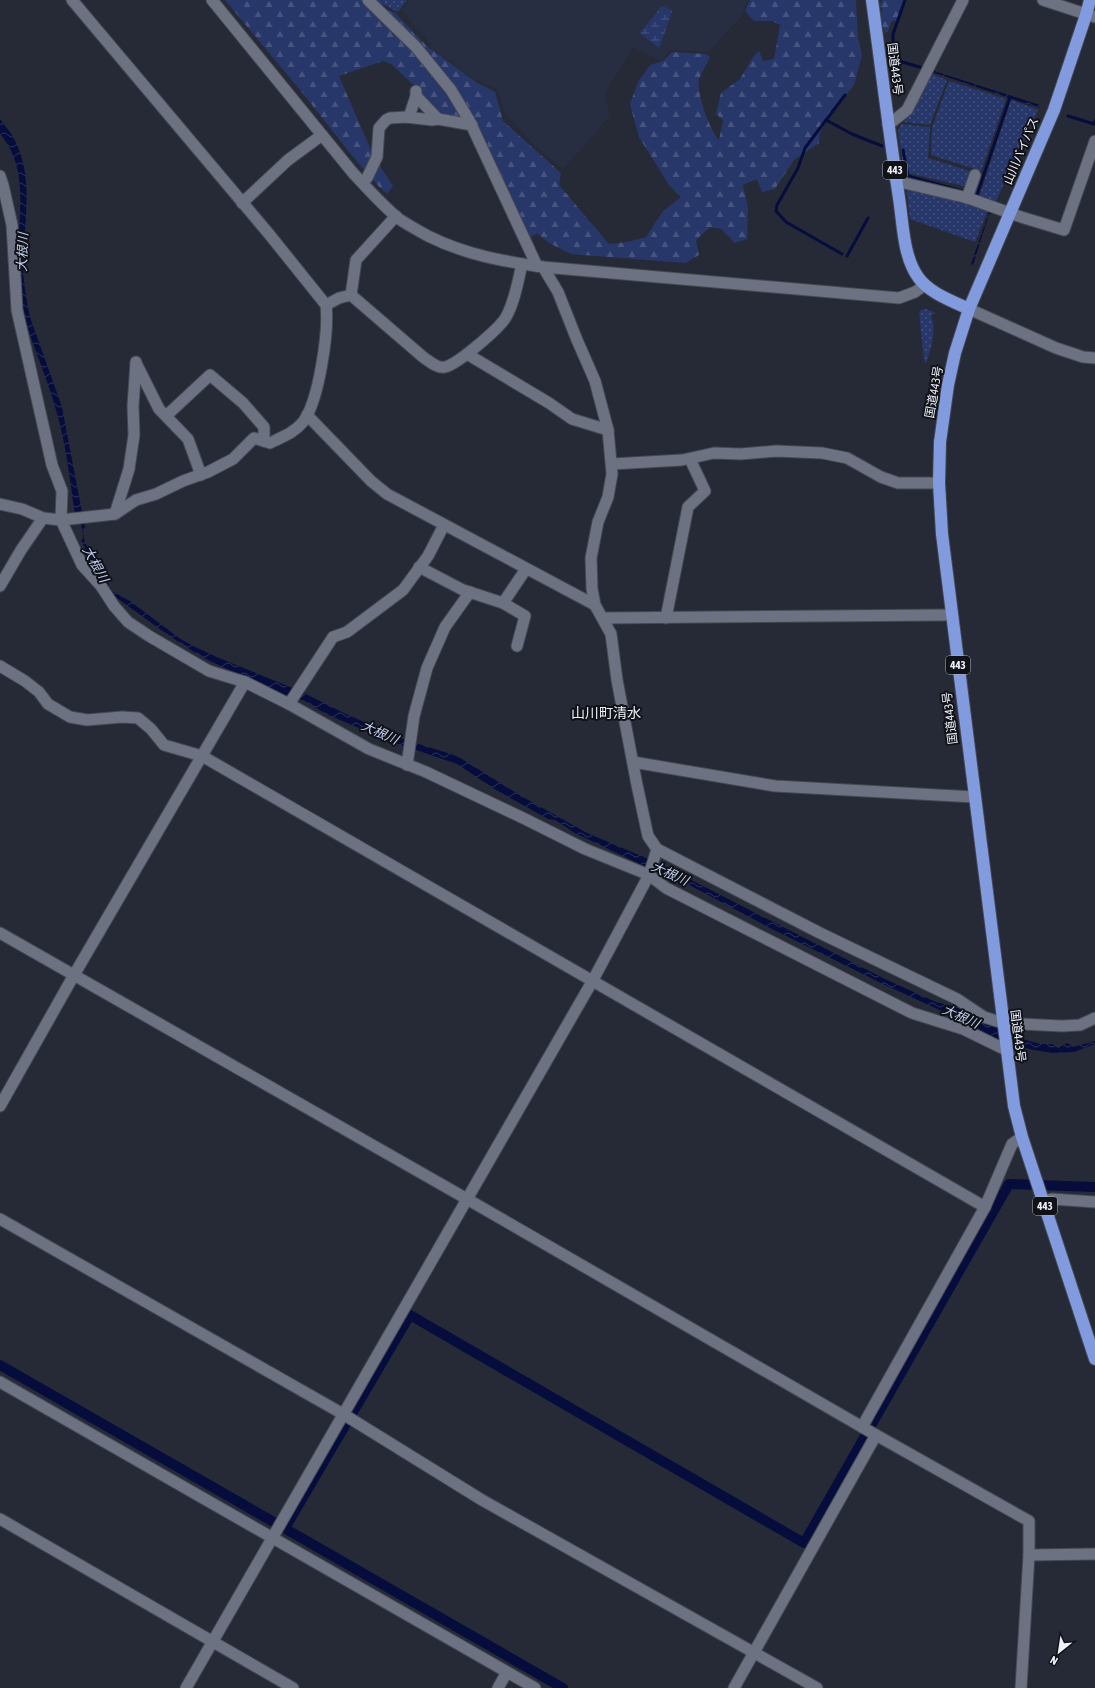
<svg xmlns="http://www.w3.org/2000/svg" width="1095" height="1688" viewBox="0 0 1095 1688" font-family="'Asap Condensed','Noto Sans JP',sans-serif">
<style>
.built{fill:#272e41}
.green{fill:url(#green-dots)}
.forest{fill:url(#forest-firs)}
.wetland{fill:url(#wetland-marsh)}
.water{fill:url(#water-waves)}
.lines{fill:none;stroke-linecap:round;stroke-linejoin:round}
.stream{stroke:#060d3d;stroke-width:3}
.canal{stroke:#060d3d;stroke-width:10}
.minor-casing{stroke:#444853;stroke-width:13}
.highway-casing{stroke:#444853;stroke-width:14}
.minor{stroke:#6c7281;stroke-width:11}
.highway{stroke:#829bdf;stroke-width:12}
.labels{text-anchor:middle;stroke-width:4;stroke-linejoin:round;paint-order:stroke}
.shield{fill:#101218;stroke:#abaeb6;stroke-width:1}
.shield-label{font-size:11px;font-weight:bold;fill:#eef1fa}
.street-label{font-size:12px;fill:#eef1fa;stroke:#101218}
.water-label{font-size:13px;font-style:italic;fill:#c2d0f1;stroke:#101218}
.quarter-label{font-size:14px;fill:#eef1fa;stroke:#101218}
</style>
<defs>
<pattern id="green-dots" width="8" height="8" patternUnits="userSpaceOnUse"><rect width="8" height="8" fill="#273769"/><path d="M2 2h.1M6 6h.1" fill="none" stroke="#47547f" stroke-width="1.8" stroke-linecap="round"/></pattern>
<pattern id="forest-firs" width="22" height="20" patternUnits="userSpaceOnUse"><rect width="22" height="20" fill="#273769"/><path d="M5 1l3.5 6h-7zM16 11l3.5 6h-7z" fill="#47547f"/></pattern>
<pattern id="wetland-marsh" width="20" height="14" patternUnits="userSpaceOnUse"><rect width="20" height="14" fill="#273769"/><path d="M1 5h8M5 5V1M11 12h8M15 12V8" fill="none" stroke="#47547f"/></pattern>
<pattern id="water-waves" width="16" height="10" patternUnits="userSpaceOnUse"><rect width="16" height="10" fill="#060d3d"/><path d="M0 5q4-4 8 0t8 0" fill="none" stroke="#2b315a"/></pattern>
</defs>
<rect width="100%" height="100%" fill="#252a36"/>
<!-- built -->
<path class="built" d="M 410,0 L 748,0 L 741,17 L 708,52 L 671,50 L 661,61 L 633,47 L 605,94 L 610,116 L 563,169 L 538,149 L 505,113 L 498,90 L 474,79 L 438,53 L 402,10 Z"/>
<!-- green -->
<g class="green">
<path d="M 374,0 L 407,0 L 398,12 Z"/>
<path d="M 930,73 L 947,80 L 930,125 L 904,122 Z"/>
<path d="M 949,81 L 1006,99 L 981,171 L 931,155 L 932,128 Z"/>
<path d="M 1011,100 L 1038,110 L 995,203 L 979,197 Z"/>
<path d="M 901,124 L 930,127 L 928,158 L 973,172 L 968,187 L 904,172 L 898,131 Z"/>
<path d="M 906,187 L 965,201 L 988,210 L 975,242 L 910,219 Z"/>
<path d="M 926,309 L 936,313 L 931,315 C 937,331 931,348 926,364 L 924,360 L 919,313 L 921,310 Z"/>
</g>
<!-- forest -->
<g class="forest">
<path d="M 225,0 L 364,0 L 404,39 L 445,88 L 447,96 L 465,120 L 445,116 L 430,107 L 417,88 L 391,64 L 383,61 L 339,76 L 374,157 L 393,186 L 387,194 L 380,188 L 349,152 L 305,96 Z"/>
<path d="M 750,0 L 856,0 L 858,38 L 862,55 L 854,85 L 831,113 L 819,135 L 819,143 L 794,160 L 775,189 L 762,192 L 757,179 L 743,185 L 748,207 L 747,239 L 735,243 L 721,229 L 710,227 L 696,240 L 699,255 L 685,263 L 571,254 L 549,243 L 537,233 L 530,238 L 472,121 L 375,4 L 395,13 L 428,47 L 476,82 L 495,92 L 503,121 L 561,173 L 559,185 L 609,244 L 627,242 L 646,237 L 663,211 L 681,197 L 669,185 L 639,137 L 630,104 L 638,82 L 650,65 L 663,61 L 672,52 L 706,54 L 710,57 C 707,64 702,72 699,79 C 696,92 710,131 719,140 L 723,120 L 716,114 L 721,93 L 740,79 L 753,57 L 759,51 L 763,61 L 774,59 L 780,25 L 772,21 L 754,21 L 745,11 Z"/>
<path d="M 882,0 L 904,0 L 897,20 L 891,22 L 888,32 L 885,33 L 879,15 L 883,9 L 879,7 Z"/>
</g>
<!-- wetland -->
<path class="wetland" d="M 662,6 L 672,10 L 672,12 L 659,48 L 640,33 Z"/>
<!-- water -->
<g class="water">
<path d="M 968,0 L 970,0 L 934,71 L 1040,105 L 1039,108 L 932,72 Z"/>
<path d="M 0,119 C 4,125 9,130 13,137 C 35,176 24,220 23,263 C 23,281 26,299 30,317 L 62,407 L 85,528 L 83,529 C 84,541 84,544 92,552 L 112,591 L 130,601 L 179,638 L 193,646 L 219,658 L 300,691 L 346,714 L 403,739 L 457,756 L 523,797 L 587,833 L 658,863 L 885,979 L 936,1002 L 960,1008 L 1016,1037 L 1040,1044 L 1052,1044 L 1058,1048 L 1067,1043 L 1073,1047 L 1095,1041 L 1095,1044 L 1074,1052 L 1052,1053 L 1029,1049 L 1004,1043 L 968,1023 L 885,985 L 768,927 L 678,879 L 648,868 L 575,833 L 555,820 L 548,819 L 496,790 L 457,764 L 387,740 L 326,714 L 303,700 L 291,698 L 212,662 L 194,652 L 171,637 L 117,598 L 103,583 L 81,540 L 83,539 C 83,529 82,523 75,515 C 70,480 66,444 56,410 C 46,373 28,338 21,300 C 19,286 18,271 18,257 C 18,216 30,169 0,134 Z"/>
<path d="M 989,212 L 992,212 L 991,214 L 989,214 L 973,265 L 971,264 Z"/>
</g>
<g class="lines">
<!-- stream -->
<g class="stream">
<path d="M 905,0 L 893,34 L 893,56 L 899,61 L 923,68 L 924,67"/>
<path d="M 1068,116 L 1094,124 L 1095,121"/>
<path d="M 826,120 L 852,134 L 882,146"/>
<path d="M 903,150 L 908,176 L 966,192"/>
<path d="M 972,194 L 977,195 L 1010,97"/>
<path d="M 842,254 L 786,222 L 776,211 L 777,205 L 798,168 L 805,148 L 845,95"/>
<path d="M 847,256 L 868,218"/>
</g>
<!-- canal -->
<g class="canal">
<path d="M 0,1365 L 563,1688"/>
<path d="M 285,1528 L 410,1315 L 804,1543 L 1009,1184 L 1095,1187"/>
</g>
<!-- minor casing -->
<g class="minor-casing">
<g id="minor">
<path d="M 212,0 L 353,173 C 368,189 382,205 399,219 C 408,225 419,231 428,236 C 466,255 502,261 543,267 L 899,298 L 915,292 L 925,285"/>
<path d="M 368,0 L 416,47 L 451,90 L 469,120 L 537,266"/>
<path d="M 1043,0 L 1095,17"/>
<path d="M 416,96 L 438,119"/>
<path d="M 409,117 L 416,96 L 416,91"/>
<path d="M 888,125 L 907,110 L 963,0"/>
<path d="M 0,176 L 3,185 L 12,225 L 17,310 L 52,465 L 62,491 L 61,520 L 82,565 L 101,586 L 114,606 L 128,622 L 149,636 L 209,671 L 245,682 L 289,704 L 369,749 L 426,772 L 525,819 L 585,849 L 649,875 L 666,888 L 912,1013 L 963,1029 L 1006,1050"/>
<path d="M 367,178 L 377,157 L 379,128 L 386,120 L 390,118 L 406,117 L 432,120 L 438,119 L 472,125"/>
<path d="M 896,181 L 968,198 L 1021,217 L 1064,230 L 1095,141"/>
<path d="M 967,198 L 975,175"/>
<path d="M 242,203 L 288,160 L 322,135"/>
<path d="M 543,267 L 558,292 L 577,340 L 595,381 L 608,430 L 612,474 L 608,497 L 598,522 L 591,558 L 592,589 L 595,605 L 611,634 L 617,680 L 637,785 L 648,836 L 657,849 L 820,933 L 957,999 L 984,1017 L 1003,1023 L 1062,1026 L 1080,1025 L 1095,1018"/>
<path d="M 351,295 L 356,260 L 396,216"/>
<path d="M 326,305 L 339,298 L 351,295 L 423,357 C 429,361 438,369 445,367 C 458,364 500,328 506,317 C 515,301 518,281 522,264"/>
<path d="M 969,309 L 1056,348 L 1083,357 L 1095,358"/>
<path d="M 467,354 L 549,403 L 572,419 L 608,430"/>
<path d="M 136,363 L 159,409 L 188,439 L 201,475"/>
<path d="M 307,415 L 371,481 L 387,494 L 595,605"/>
<path d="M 166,416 L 210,375 L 243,403 L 264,427 L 264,441"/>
<path d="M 612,464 L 682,460 L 714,453 L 741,454 L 776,451 L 822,453 L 847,458 L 881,477 L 898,483 L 939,483"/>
<path d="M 0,504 L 22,509 L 43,518 L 61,520 L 115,514 L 136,500 L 156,494 L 183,481 L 208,472 L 233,459 L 254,438 L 270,443 C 282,437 294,433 303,422 C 319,401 329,331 326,305 L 269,234 L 72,0"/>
<path d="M 115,514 L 129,469 L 134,435 L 133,406 L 136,362"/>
<path d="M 419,567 L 463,590 L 503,603 L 526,569"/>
<path d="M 0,586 L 21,550 L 43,518"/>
<path d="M 503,603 L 525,616 L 517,646"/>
<path d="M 603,618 L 945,615"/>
<path d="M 666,618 L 688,507 L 705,491 L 690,459"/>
<path d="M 0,666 L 25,681 L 39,692 L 48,704 L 70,717 L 87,720 L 122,717 L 138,718 L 151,729 L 164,745 L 202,756 L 985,1207"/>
<path d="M 289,704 L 333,637 L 347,632 L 403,590 L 428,556 L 444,525"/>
<path d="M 633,762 L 775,786 L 974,797"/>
<path d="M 407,765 L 414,716 L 427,668 L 445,627 L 470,592"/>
<path d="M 0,933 L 467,1199 L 876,1435 L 1029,1521 L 1029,1555 L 1021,1688"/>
<path d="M 0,1106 L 74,975 L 245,682"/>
<path d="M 1043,1201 L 1052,1199 L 1095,1202"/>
<path d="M 0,1219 L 343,1414 L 482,1500 L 817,1688"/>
<path d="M 0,1382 L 535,1688"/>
<path d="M 862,1427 L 985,1207 L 1012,1144 L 1022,1137"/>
<path d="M 0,1519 L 293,1688"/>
<path d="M 1029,1555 L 1095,1554"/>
<path d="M 186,1688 L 593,980 L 649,875 L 657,849"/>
<path d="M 498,1688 L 507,1672"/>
<path d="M 734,1688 L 876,1435"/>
</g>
</g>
<!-- highway casing -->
<g class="highway-casing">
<g id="highway">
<path d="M 872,0 C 881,66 889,132 899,198 C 903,223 903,256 918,277 C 929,293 952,301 969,309"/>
<path d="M 1090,0 L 1086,15 L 1054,110 L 969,309 L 955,353 L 948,385 L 940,442 L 939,483 L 942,534 L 1014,1106 L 1022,1137 L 1095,1359"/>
</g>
</g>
<!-- minor -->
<use href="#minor" class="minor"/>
<!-- highway -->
<use href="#highway" class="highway"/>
</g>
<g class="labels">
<!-- shield labels -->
<g class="shield">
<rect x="883" y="161" width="24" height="18" rx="3"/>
<rect x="946" y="656" width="24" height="18" rx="3"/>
<rect x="1033" y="1197" width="24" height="18" rx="3"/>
</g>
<g class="shield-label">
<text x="895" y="174">443</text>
<text x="958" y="669">443</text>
<text x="1045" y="1210">443</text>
</g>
<!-- street labels -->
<g class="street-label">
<text transform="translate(895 69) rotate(83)" y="4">国道443号</text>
<text transform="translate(1021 151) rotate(-67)" y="4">山川バイパス</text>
<text transform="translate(934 392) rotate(-80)" y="4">国道443号</text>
<text transform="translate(950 718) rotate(-97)" y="4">国道443号</text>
<text transform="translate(1018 1036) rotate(83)" y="4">国道443号</text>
</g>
<!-- water labels -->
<g class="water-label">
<text transform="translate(22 252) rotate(-88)" y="5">大根川</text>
<text transform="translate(96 564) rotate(61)" y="5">大根川</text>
<text transform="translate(380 732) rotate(24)" y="5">大根川</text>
<text transform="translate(670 873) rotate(24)" y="5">大根川</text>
<text transform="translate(961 1016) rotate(24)" y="5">大根川</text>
</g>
<!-- quarter labels -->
<g class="quarter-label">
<text x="606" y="718">山川町清水</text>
</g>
</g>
<!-- north arrow -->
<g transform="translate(1059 1652) rotate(210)" stroke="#101218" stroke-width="3" paint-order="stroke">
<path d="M0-3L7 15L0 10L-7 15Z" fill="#eef1fa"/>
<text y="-6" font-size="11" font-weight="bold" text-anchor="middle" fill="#eef1fa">N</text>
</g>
</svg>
